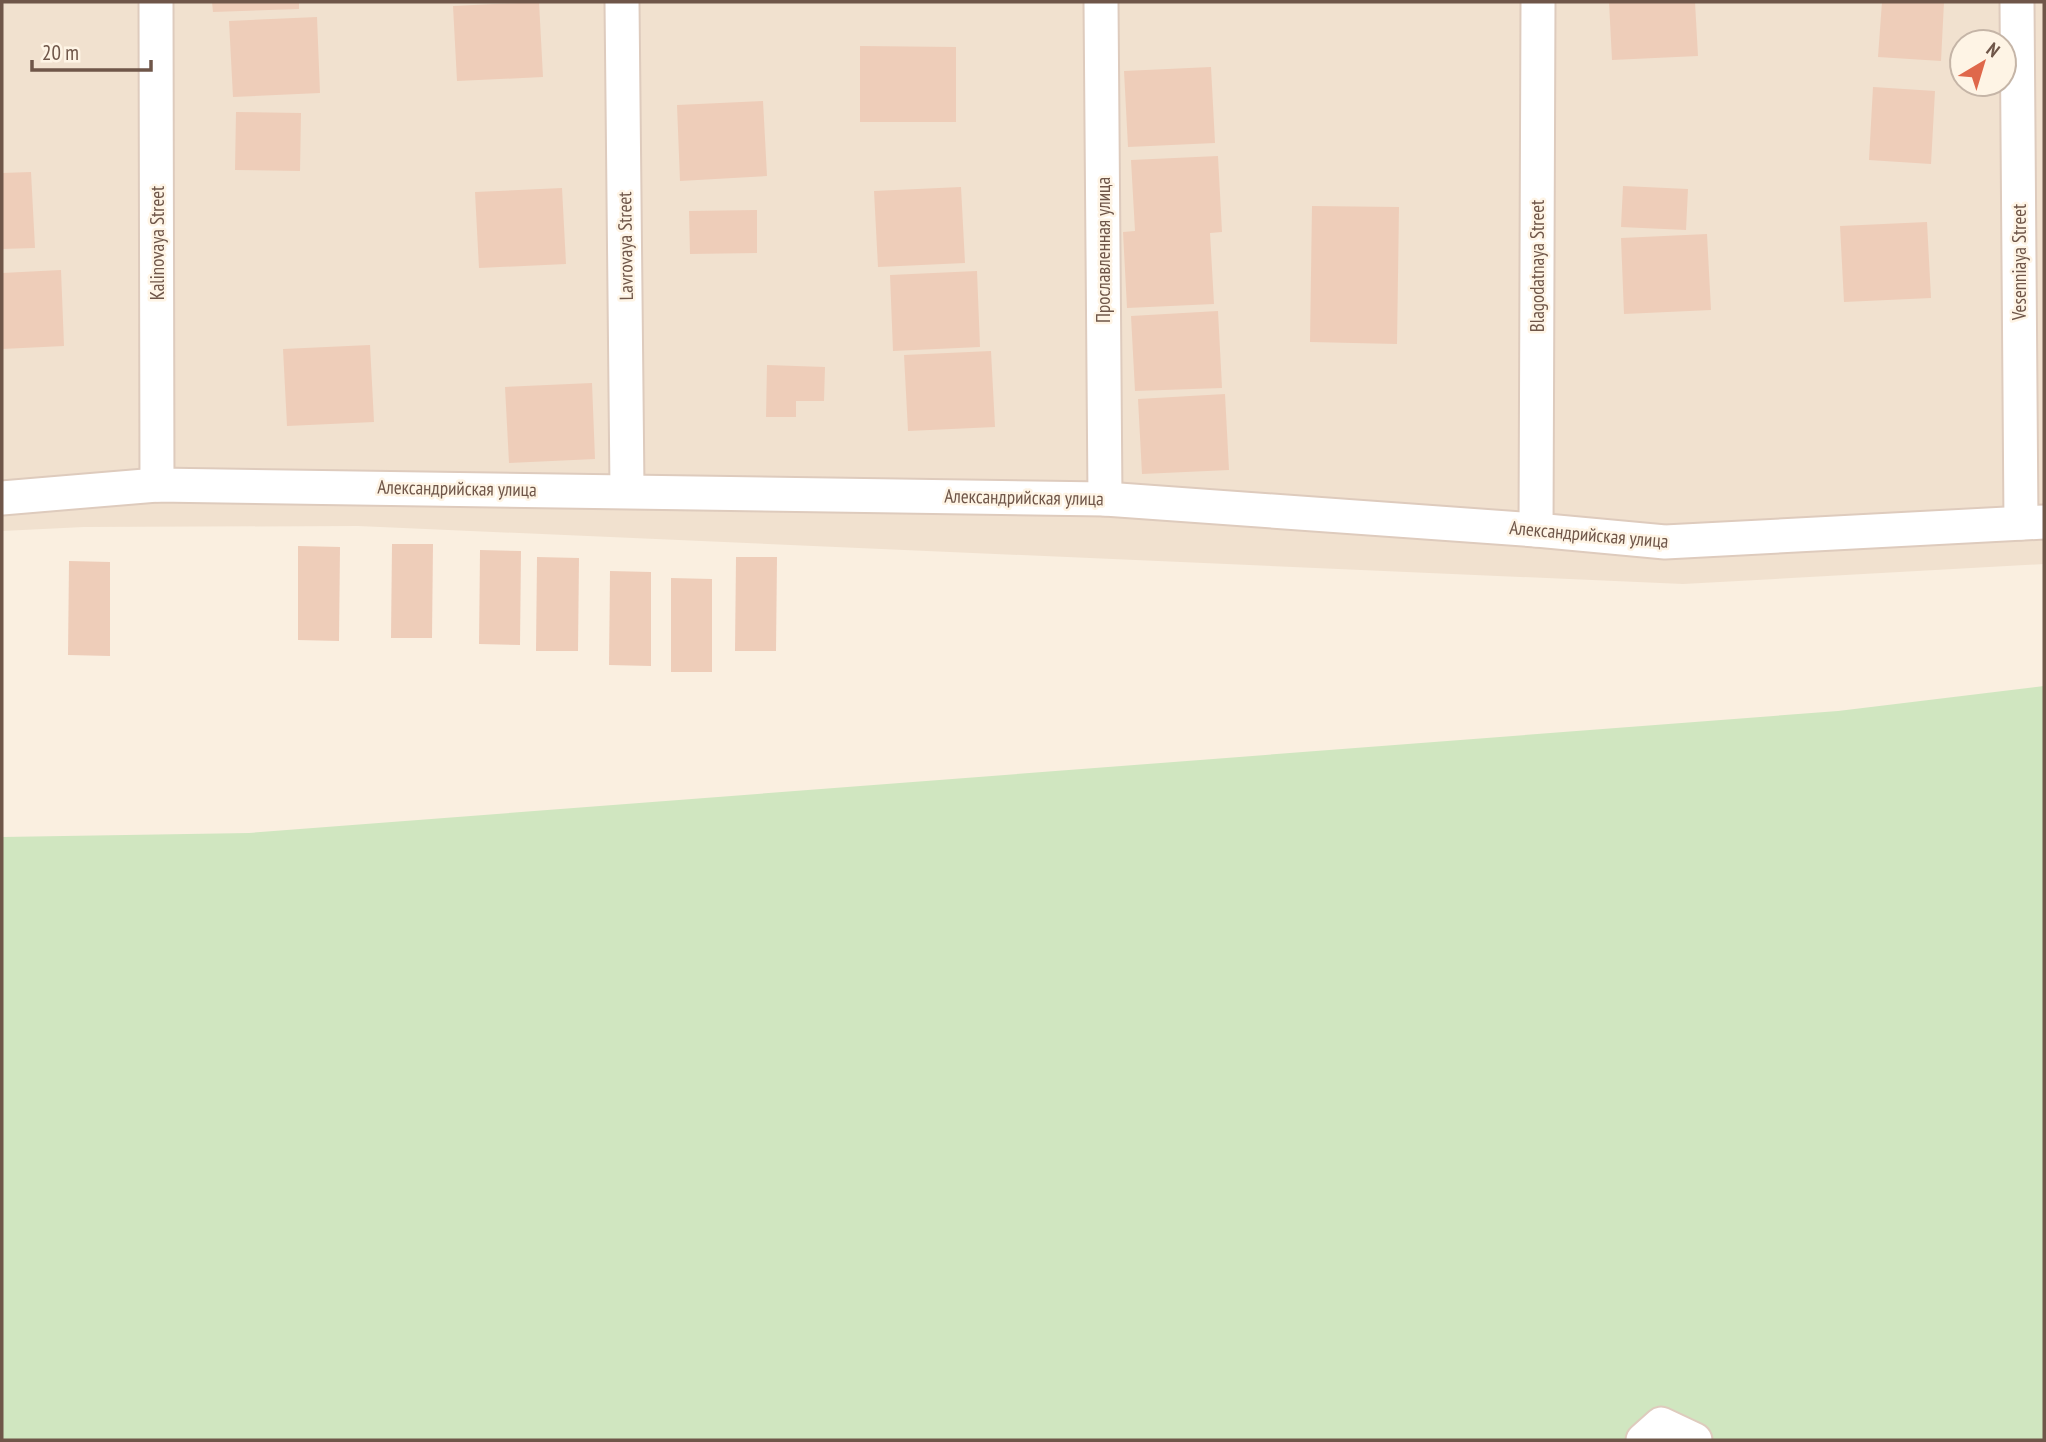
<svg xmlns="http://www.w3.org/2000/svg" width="2046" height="1442" viewBox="0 0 2046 1442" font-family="'PT Sans Narrow',sans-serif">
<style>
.residential{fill:#f1e1cf;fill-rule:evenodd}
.green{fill:#d0e6c0}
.building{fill:#eecdb9}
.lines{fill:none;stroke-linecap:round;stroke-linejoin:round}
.street-casing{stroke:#decbbd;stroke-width:37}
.street{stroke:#fff;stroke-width:33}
.labels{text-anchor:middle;stroke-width:5;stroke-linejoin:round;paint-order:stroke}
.street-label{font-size:19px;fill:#6f5649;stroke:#fef4e5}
</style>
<rect width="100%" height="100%" fill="#faefe0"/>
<!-- residential -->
<path class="residential" d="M 2,2 L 2044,2 L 2044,564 L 1683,584 L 358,526 L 84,527 L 2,531 ZM 1962,42 L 2004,42 L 2004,84 L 1962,84 Z"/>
<!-- green -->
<path class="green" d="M 2044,686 L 2044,1440 L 2,1440 L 2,837 L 249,833 L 1838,711 Z"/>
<!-- building -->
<g class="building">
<path d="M 212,2 L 299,2 L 299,9 L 213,12 Z"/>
<path d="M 539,2 L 543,77 L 457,81 L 453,6 Z"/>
<path d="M 1609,2 L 1695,2 L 1698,56 L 1612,60 Z"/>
<path d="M 1882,2 L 1944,2 L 1941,61 L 1878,57 Z"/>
<path d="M 317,17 L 320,93 L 233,97 L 229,21 Z"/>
<path d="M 860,46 L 956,47 L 956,122 L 860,122 Z"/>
<path d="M 1211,67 L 1215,143 L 1128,147 L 1124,71 Z"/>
<path d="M 1873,87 L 1935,91 L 1931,164 L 1869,160 Z"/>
<path d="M 763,101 L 767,176 L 680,181 L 677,105 Z"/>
<path d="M 236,112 L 301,113 L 300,171 L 235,170 Z"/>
<path d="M 1218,156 L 1222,232 L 1210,233 L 1214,304 L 1127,308 L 1123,232 L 1135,231 L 1131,160 Z"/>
<path d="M 31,172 L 35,248 L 2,249 L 2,173 Z"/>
<path d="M 1623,186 L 1688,189 L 1686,230 L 1621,227 Z"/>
<path d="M 961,187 L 965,263 L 878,267 L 874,191 Z"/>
<path d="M 562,188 L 566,264 L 479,268 L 475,192 Z"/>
<path d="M 1312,206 L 1399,207 L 1397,344 L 1310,342 Z"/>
<path d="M 757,210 L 757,253 L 690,254 L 689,211 Z"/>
<path d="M 1927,222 L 1931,298 L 1844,302 L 1840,226 Z"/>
<path d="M 1707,234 L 1711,310 L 1624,314 L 1621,238 Z"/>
<path d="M 61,270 L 64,346 L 2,349 L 2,273 Z"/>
<path d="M 977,271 L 980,347 L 893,351 L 890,275 Z"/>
<path d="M 1218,311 L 1222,388 L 1135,391 L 1131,316 Z"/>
<path d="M 370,345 L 374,422 L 287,426 L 283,349 Z"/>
<path d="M 991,351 L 995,427 L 908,431 L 904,355 Z"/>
<path d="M 767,365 L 825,367 L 824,401 L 796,401 L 796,417 L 766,417 Z"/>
<path d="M 592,383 L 595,459 L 509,463 L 505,387 Z"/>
<path d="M 1225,394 L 1229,470 L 1142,474 L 1138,399 Z"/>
<path d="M 392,544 L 433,544 L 432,638 L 391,638 Z"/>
<path d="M 298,546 L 340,547 L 339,641 L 298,640 Z"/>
<path d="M 480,550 L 521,551 L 520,645 L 479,644 Z"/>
<path d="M 537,557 L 579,558 L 578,651 L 536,651 Z"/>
<path d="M 736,557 L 777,557 L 776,651 L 735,651 Z"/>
<path d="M 69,561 L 110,562 L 110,656 L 68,655 Z"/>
<path d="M 610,571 L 651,572 L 651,666 L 609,665 Z"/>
<path d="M 671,578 L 712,579 L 712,672 L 671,672 Z"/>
</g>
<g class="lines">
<!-- street casing -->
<g class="street-casing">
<g id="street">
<path d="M 156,2 L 157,485"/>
<path d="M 622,2 L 627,489"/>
<path d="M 1101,2 L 1105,499"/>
<path d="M 2017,2 L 2021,523"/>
<path d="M 2,498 L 157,485 L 1105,499 L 1536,530 L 1665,542 L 2044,522"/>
<path d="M 1536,530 L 1538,2"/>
<path d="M 1643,1440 L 1661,1424 L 1695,1440"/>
</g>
</g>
<!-- street -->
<use href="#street" class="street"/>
</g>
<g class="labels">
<!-- street labels -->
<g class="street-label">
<text transform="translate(157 243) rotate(-90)" y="7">Kalinovaya Street</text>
<text transform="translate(625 246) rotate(-91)" y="7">Lavrovaya Street</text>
<text transform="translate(1103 250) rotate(-90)" y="7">Прославленная улица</text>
<text transform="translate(2019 262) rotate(-90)" y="7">Vesenniaya Street</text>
<text transform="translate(1537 266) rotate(-90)" y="7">Blagodatnaya Street</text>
<text transform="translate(457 488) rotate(1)" y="7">Александрийская улица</text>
<text transform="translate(1024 497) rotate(1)" y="7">Александрийская улица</text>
<text transform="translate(1589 534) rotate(5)" y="7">Александрийская улица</text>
</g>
</g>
<!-- border -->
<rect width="2046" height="1442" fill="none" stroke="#6f5649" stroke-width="7"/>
<!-- north arrow -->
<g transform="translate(1983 63) rotate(38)"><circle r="33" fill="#fef4e5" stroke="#c5b5a7" stroke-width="2"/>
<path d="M0-5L12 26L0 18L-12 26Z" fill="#df684b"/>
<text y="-10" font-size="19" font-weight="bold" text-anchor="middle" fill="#6f5649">N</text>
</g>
<!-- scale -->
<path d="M32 60v10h119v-10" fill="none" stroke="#6f5649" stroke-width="3.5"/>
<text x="42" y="60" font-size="21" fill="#6f5649" stroke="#fef4e5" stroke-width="5" paint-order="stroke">20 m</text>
</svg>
